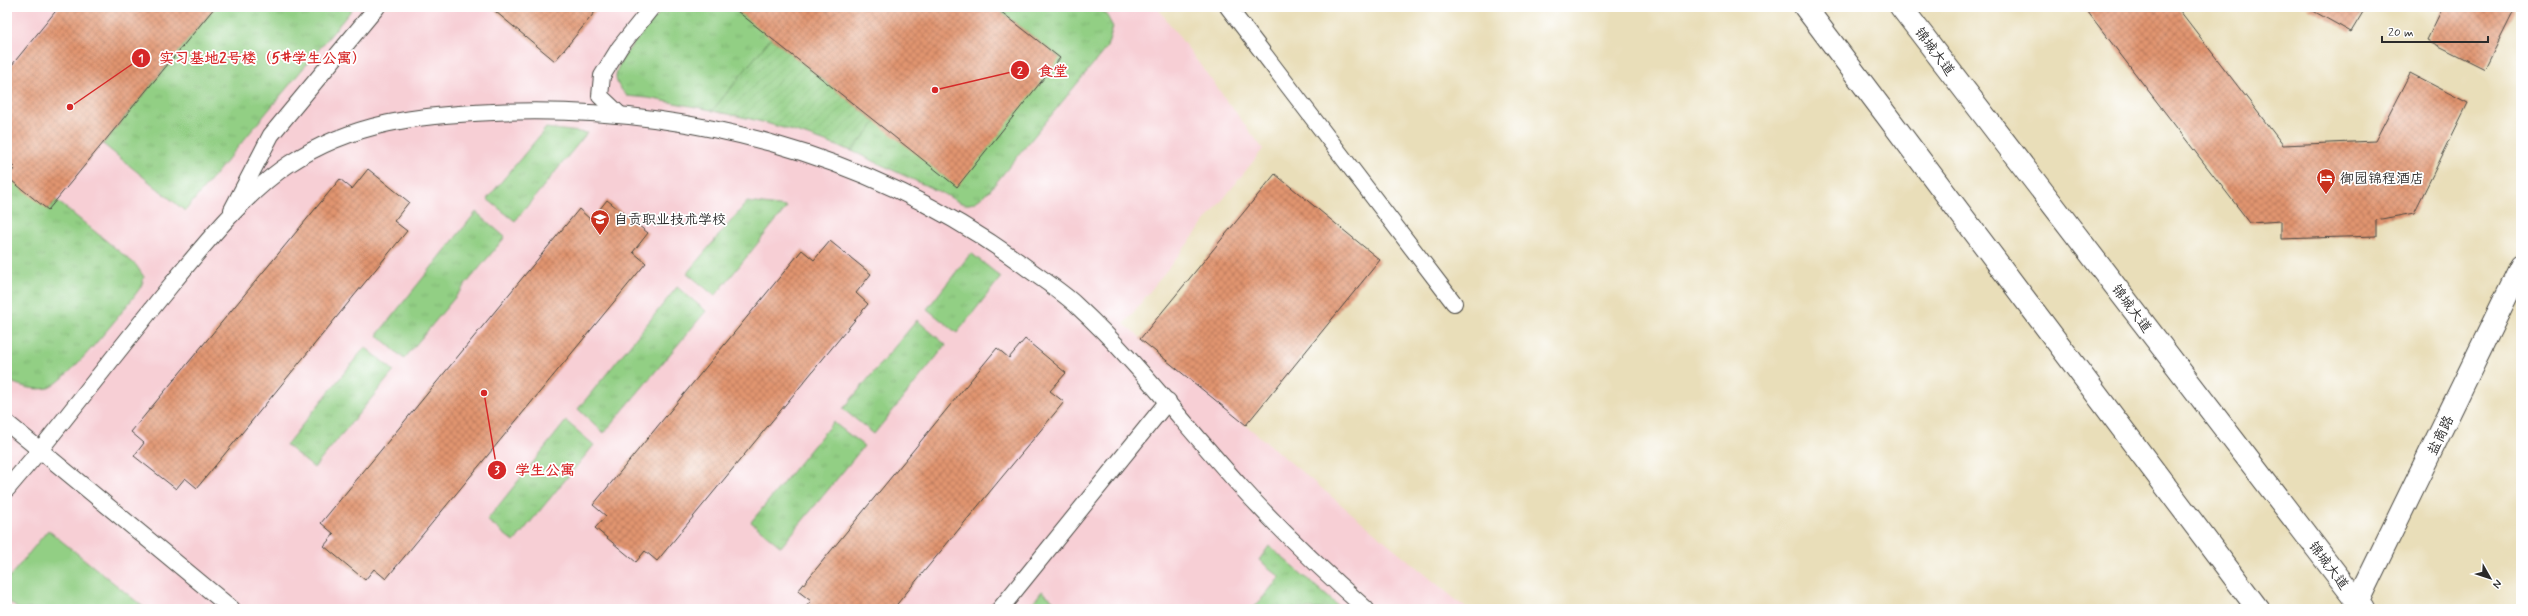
<svg xmlns="http://www.w3.org/2000/svg" width="2528" height="616" viewBox="0 0 2528 616" font-family="Mynerve,'LXGW WenKai TC',sans-serif">
<style>
.built{fill:#f7cfd5}
.grass{fill:url(#grass-tufts);stroke:#5e7d58}
.garden{fill:url(#garden-furrows);stroke:#5e7d58}
.pitch{fill:#92cf84;stroke:#5e7d58}
.building{fill:url(#building-cross-hatch)}
.lines{fill:none;stroke-linecap:round;stroke-linejoin:round}
.lane-casing{stroke:#484640;stroke-width:18}
.street-casing{stroke:#484640;stroke-width:24}
.secondary-casing{stroke:#484640;stroke-width:24}
.lane{stroke:#fff;stroke-width:16}
.street{stroke:#fff;stroke-width:22}
.secondary{stroke:#fff;stroke-width:22}
.labels{text-anchor:middle;stroke-width:3.5;stroke-linejoin:round;paint-order:stroke}
.street-label{font-size:14px;fill:#2b2b2b;stroke:#fff}
.poi-label{font-size:14px;fill:#2b2b2b;stroke:#fff;text-anchor:start}
.leader{fill:none;stroke:#d62828;stroke-width:1.5}
.callout-dot{fill:#d62828;stroke:#fff;stroke-width:1.5}
.mark-label{font-size:12px;text-anchor:middle;font-weight:bold;fill:#fff}
.callout-label{font-size:15px;text-anchor:middle;font-weight:bold;fill:#d62828;stroke:#fff;stroke-width:3.5;stroke-linejoin:round;paint-order:stroke}
</style>
<defs>
<pattern id="grass-tufts" width="24" height="20" patternUnits="userSpaceOnUse"><rect width="24" height="20" fill="#92cf84"/><path d="M3 7l-1-3M5 7V3M7 7l1-3M15 17l-1-3M17 17v-4M19 17l1-3" fill="none" stroke="#7eb272"/></pattern>
<pattern id="garden-furrows" width="10" height="10" patternUnits="userSpaceOnUse"><rect width="10" height="10" fill="#92cf84"/><path d="M-1 1l2-2M0 10L10 0M9 11l2-2" fill="none" stroke="#7eb272"/></pattern>
<pattern id="building-cross-hatch" width="8" height="8" patternUnits="userSpaceOnUse"><rect width="8" height="8" fill="#e19470"/><path d="M0 0l8 8M0 8l8-8" fill="none" stroke="#b7795c"/></pattern>
</defs>
<rect width="100%" height="100%" fill="#fff"/>
<filter id="ink" filterUnits="userSpaceOnUse"><feTurbulence type="fractalNoise" baseFrequency=".025" numOctaves="2"/><feDisplacementMap in="SourceGraphic" scale="8" xChannelSelector="R" yChannelSelector="G"/><feConvolveMatrix kernelMatrix="1 2 1 2 8 2 1 2 1" color-interpolation-filters="sRGB"/></filter>
<filter id="wash" filterUnits="userSpaceOnUse"><feTurbulence type="fractalNoise" baseFrequency=".012" numOctaves="4" result="noise"/><feDisplacementMap in="SourceGraphic" scale="16" xChannelSelector="R" yChannelSelector="G"/><feGaussianBlur stdDeviation="0.9" result="paint"/><feColorMatrix in="noise" values="0 0 0 0 0 0 0 0 0 0 0 0 0 0 0 0 0 1.4 0 .05"/><feComposite in="paint" operator="in"/></filter>
<g filter="url(#wash)">
<rect width="100%" height="100%" fill="#e9deb9"/>
<!-- built -->
<path class="built" d="M 7,7 L 1157,7 L 1263,149 L 1124,324 L 1467,609 L 7,609 Z"/>
<!-- grass -->
<g class="grass">
<path d="M 215,7 L 354,7 L 185,211 L 103,144 Z"/>
<path d="M 665,7 L 732,7 L 1060,58 L 995,7 L 1097,7 L 1106,14 L 1113,27 L 1107,47 L 990,190 C 972,206 969,209 948,196 L 852,151 L 793,130 L 743,116 L 648,98 L 627,96 C 622,90 615,84 616,75 C 617,58 653,21 665,7 Z"/>
<path d="M 546,128 L 587,133 L 515,221 L 487,199 Z"/>
<path d="M 7,161 L 15,168 L 48,210 L 56,200 L 136,265 L 144,277 C 143,281 142,285 140,288 C 128,306 65,384 48,388 C 33,391 20,386 7,380 Z"/>
<path d="M 747,202 L 787,207 L 715,296 L 687,273 Z"/>
<path d="M 476,212 L 505,237 L 404,359 L 377,335 Z"/>
<path d="M 971,253 L 1001,277 L 957,333 L 927,309 Z"/>
<path d="M 677,287 L 706,311 L 604,433 L 578,409 Z"/>
<path d="M 917,320 L 946,345 L 874,434 L 843,409 Z"/>
<path d="M 365,347 L 394,371 L 314,468 L 286,445 Z"/>
<path d="M 566,421 L 594,445 L 514,542 L 487,520 Z"/>
<path d="M 833,422 L 864,446 L 781,547 L 751,522 Z"/>
<path d="M 1269,546 L 1342,609 L 1253,609 L 1280,577 L 1259,560 Z"/>
<path d="M 1042,591 L 1054,601 L 1048,609 L 1028,609 Z"/>
</g>
<!-- garden -->
<path class="garden" d="M 771,38 L 876,122 L 852,151 C 806,135 761,119 712,111 Z"/>
<!-- pitch -->
<path class="pitch" d="M 48,530 L 146,609 L 18,609 L 7,600 L 7,580 Z"/>
<g id="blocks">
<!-- building -->
<g class="building">
<path d="M 59,7 L 215,7 L 48,210 L 7,177 L 15,168 L 7,161 L 7,71 Z"/>
<path d="M 490,7 L 599,7 L 555,61 Z"/>
<path d="M 732,7 L 995,7 L 1060,58 L 957,187 Z"/>
<path d="M 2084,7 L 2177,7 L 2283,145 L 2375,141 L 2410,73 L 2468,103 L 2414,213 L 2376,220 L 2376,236 L 2281,239 L 2281,221 L 2250,223 Z"/>
<path d="M 2306,7 L 2366,7 L 2351,32 Z"/>
<path d="M 2443,7 L 2516,7 L 2485,69 L 2427,40 Z"/>
<path d="M 368,169 L 409,202 L 394,221 L 407,231 L 197,488 L 185,478 L 176,489 L 134,456 L 144,443 L 131,432 L 340,179 L 352,189 Z"/>
<path d="M 1275,174 L 1380,260 L 1246,425 L 1140,339 Z"/>
<path d="M 607,200 L 648,233 L 633,252 L 646,263 L 386,579 L 374,569 L 365,580 L 324,546 L 334,534 L 321,523 L 579,209 L 591,220 Z"/>
<path d="M 830,241 L 871,274 L 856,293 L 868,304 L 657,561 L 645,551 L 636,562 L 595,528 L 606,516 L 593,505 L 802,250 L 814,260 Z"/>
<path d="M 1025,339 L 1066,373 L 1050,391 L 1064,402 L 893,609 L 804,609 L 811,601 L 798,591 L 997,348 L 1009,358 Z"/>
</g>
</g>
</g>
<g filter="url(#ink)">
<use href="#blocks" fill-opacity="0" stroke="#484640" stroke-width="1"/>
<g class="lines">
<!-- lane casing -->
<g class="lane-casing">
<g id="lane">
<path d="M 1228,7 L 1454,303"/>
<path d="M 619,114 L 600,96 L 602,76 L 620,47 L 652,7"/>
<path d="M 232,210 L 271,135 L 377,7"/>
<path d="M 7,423 L 40,450 L 7,489"/>
<path d="M 232,609 L 40,450 C 79,400 119,351 158,301 C 194,257 242,195 289,164 C 353,122 419,115 494,112 C 683,104 869,152 1023,265 C 1040,278 1060,290 1076,305 C 1137,361 1186,427 1242,488 C 1281,531 1323,571 1366,609"/>
<path d="M 1000,609 L 1168,401"/>
</g>
</g>
<!-- street casing -->
<g class="street-casing">
<path id="street" d="M 2354,609 L 2521,266"/>
</g>
<!-- secondary casing -->
<g class="secondary-casing">
<g id="secondary">
<path d="M 1805,7 L 2258,609"/>
<path d="M 1901,7 L 2363,609"/>
</g>
</g>
<!-- lane -->
<use href="#lane" class="lane"/>
<!-- street -->
<use href="#street" class="street"/>
<!-- secondary -->
<use href="#secondary" class="secondary"/>
</g>
</g>
<!-- icons -->
<defs>
<g id="hotel-pin" transform="scale(1)"><path d="M0 17L-7.5 6A9.5 9.5 0 1 1 7.5 6Z" fill="#c8321e" stroke="#fff"/><path d="M-6-4.5h1.5V1H6V5H4.5V3h-9V5H-6ZM-4 0a1.8 1.8 0 1 1 3.6 0ZM.5 0V-2.5h3Q6-2.5 6 0Z" fill="#fff"/></g>
<g id="school-pin" transform="scale(1)"><path d="M0 17L-7.5 6A9.5 9.5 0 1 1 7.5 6Z" fill="#c8321e" stroke="#fff"/><path d="M0-5L7-2L0 1L-7-2ZM-4 1L0 2.5L4 1V4Q0 6-4 4Z" fill="#fff"/></g>
</defs>
<g fill-rule="evenodd">
<use href="#hotel-pin" x="2326" y="178"/>
<use href="#school-pin" x="600" y="219"/>
</g>
<g class="labels">
<!-- street labels -->
<g class="street-label">
<text transform="translate(1935 51) rotate(53)" y="5">锦城大道</text>
<text transform="translate(2132 308) rotate(53)" y="5">锦城大道</text>
<text transform="translate(2440 435) rotate(-64)" y="5">盐商路</text>
<text transform="translate(2329 565) rotate(53)" y="5">锦城大道</text>
</g>
<!-- poi labels -->
<g class="poi-label">
<text x="2340" y="183">御园锦程酒店</text>
<text x="614" y="224">自贡职业技术学校</text>
</g>
</g>
<!-- callouts -->
<path class="leader" d="M70 107L141 58M935 90L1020 70M484 393L497 470"/>
<g class="callout-dot">
<circle cx="70" cy="107" r="4"/>
<circle cx="935" cy="90" r="4"/>
<circle cx="484" cy="393" r="4"/>
<circle cx="141" cy="58" r="10"/>
<circle cx="1020" cy="70" r="10"/>
<circle cx="497" cy="470" r="10"/>
</g>
<g class="mark-label">
<text x="141" y="62">1</text>
<text x="1020" y="75">2</text>
<text x="497" y="474">3</text>
</g>
<g class="callout-label">
<text x="263" y="63">实习基地2号楼（5#学生公寓）</text>
<text x="1053" y="76">食堂</text>
<text x="545" y="475">学生公寓</text>
</g>
<!-- margin -->
<rect width="2528" height="616" fill="none" stroke="#fff" stroke-width="24"/>
<!-- north arrow -->
<g transform="translate(2490 578) rotate(129)" stroke="#ffffff" stroke-width="3" paint-order="stroke">
<path d="M0-3L7 15L0 10L-7 15Z" fill="#2b2b2b"/>
<text y="-6" font-size="11" font-weight="bold" text-anchor="middle" fill="#2b2b2b">N</text>
</g>
<!-- scale -->
<path d="M2382 36v6h106v-6" fill="none" stroke="#2b2b2b" stroke-width="2"/>
<text x="2388" y="36" font-size="12" fill="#2b2b2b" stroke="#ffffff" stroke-width="3" paint-order="stroke">20 m</text>
</svg>
